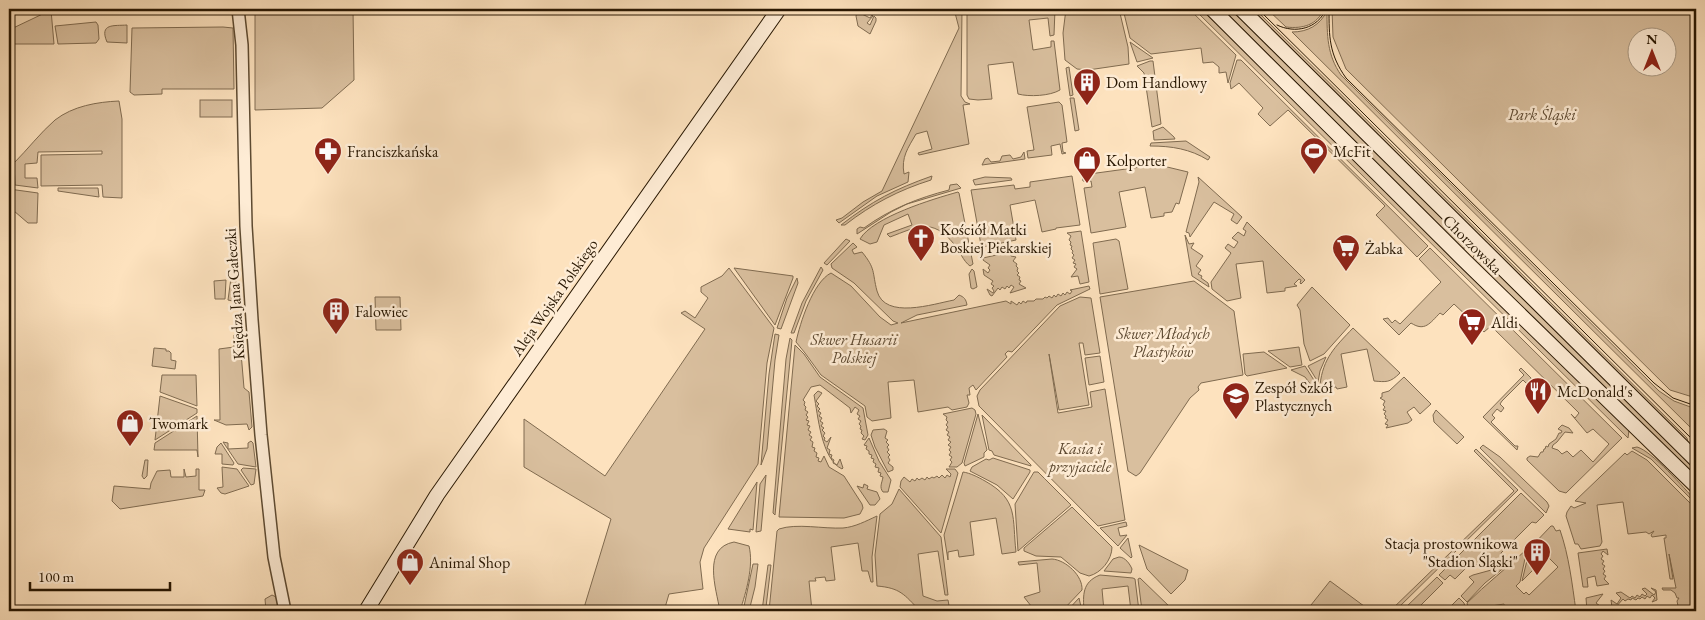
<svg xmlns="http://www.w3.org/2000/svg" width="1705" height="620" viewBox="0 0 1705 620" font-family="'EB Garamond',serif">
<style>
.green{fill:#d9bf9e;stroke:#806b50;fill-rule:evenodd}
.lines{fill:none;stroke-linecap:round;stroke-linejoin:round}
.tertiary-casing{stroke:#5d4a31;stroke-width:14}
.secondary-casing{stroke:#281702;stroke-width:16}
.tertiary{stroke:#feecd5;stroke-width:11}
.secondary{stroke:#feecd5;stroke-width:14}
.tram{stroke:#281702;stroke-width:1}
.labels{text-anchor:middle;stroke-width:5;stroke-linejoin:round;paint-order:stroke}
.poi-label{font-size:16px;fill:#281702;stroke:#feecd5;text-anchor:start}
.park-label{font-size:16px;font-style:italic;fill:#5d4931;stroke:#feecd5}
.street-label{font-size:16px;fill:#281702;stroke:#feecd5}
</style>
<rect width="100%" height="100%" fill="#fde2be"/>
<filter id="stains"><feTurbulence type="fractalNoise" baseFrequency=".004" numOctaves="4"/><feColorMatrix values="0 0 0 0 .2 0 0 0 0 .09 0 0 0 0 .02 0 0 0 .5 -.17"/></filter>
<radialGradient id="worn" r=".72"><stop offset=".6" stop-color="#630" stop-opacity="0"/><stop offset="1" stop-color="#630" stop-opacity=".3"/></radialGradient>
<!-- green -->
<g class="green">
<path d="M 255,9 L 353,9 L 354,80 L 322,108 L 255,110 Z"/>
<path d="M 858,9 L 863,11 L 862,14 L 870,18 L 872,15 L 873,16 L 867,23 L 870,25 L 874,16 L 876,18 L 876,21 L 870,34 L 858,26 L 856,16 Z"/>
<path d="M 954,9 L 962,9 L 961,96 L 965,102 L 970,104 L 963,105 L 969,144 L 919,155 L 918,153 L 932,149 L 927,131 L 916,134 C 908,148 901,157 904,174 L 909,172 L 908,182 L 877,196 L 839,223 L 836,220 L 842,218 L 863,202 L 882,191 L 959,28 Z"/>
<path d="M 967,9 L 1055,9 L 1054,35 L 1050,36 L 1048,18 L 1029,20 L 1033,50 L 1051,47 L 1051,41 L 1054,41 L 1060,90 C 1050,96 1029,97 1018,94 L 1013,62 L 988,65 L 992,99 L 978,100 L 969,99 L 967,95 Z"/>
<path d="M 1066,9 L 1119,9 L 1128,47 L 1129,64 L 1088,70 L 1077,69 L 1065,60 L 1063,33 Z"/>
<path d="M 1123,9 L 1189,9 L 1236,55 L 1228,83 L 1226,72 L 1219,73 L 1219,67 L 1213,62 L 1203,63 L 1201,48 L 1151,54 L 1130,38 Z"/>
<path d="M 1194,9 L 1204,9 L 1629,430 L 1628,438 Z"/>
<path d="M 1219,9 L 1233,9 L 1466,240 L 1468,244 L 1465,248 L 1461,248 Z"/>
<path d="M 1247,9 L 1255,9 L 1687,438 L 1689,446 Z"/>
<path d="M 1267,9 L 1324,9 C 1317,25 1303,29 1286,27 Z"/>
<path d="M 1332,9 L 1696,9 L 1696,398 L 1670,390 L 1346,69 L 1333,37 ZM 1638,38 L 1668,38 L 1668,68 L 1638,68 Z"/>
<path d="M 51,10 L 54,44 L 9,44 L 9,30 Z"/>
<path d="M 1327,11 C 1327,35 1327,55 1341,75 L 1659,391 L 1674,401 L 1696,409 L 1696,433 L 1292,32 C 1308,32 1320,25 1327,11 Z"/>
<path d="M 96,22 L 98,25 L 99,39 L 96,43 L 58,44 L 55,26 Z"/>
<path d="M 127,25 L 127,43 L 107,42 C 99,23 114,26 127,25 Z"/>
<path d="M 223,27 L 233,28 L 234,89 L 162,89 L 162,94 L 134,95 L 130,92 L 132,28 Z"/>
<path d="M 1130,42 L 1153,58 L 1137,62 Z"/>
<path d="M 1237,60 L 1241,60 L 1428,246 L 1417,257 L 1376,215 L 1385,206 L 1288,110 L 1270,126 L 1258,114 L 1263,108 L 1239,83 L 1231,89 L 1230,83 Z"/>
<path d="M 1150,61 L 1153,61 L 1161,124 L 1152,127 L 1144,73 L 1137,66 Z"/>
<path d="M 1069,67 L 1073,95 L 1070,96 L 1066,68 Z"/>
<path d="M 1070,98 L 1074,98 L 1079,130 L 1075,131 Z"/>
<rect x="200" y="100" width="32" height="17"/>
<path d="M 119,101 L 122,119 L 122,198 L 103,197 L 102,185 L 41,186 L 41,155 L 102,154 L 102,151 L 38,152 L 37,163 L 25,164 L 25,178 L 37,178 L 38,188 L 15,185 L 14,163 C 28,149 40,133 55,120 C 73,106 97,102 119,101 Z"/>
<path d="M 1059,102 L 1062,105 L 1067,142 L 1062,143 L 1063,152 L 1066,153 L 1062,154 L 1060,144 L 1051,146 L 1052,155 L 1028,158 L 1027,151 L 1034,150 L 1027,107 Z"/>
<path d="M 1163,127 L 1174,137 L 1175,139 L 1154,140 L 1153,131 Z"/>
<path d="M 1186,141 L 1210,157 L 1208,160 C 1190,149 1172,146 1150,146 L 1151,143 Z"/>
<path d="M 1024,152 L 1025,159 L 982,165 L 985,159 L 988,158 L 991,162 L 1000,161 L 1002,156 L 1010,155 L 1013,159 L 1021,157 Z"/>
<path d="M 1148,166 L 1163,166 L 1188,172 L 1179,204 L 1176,203 L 1172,212 L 1164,213 L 1164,216 L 1151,218 L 1145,187 L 1119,192 L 1126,227 L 1091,233 L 1084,188 L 1092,187 L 1091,181 L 1083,181 L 1082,175 Z"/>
<path d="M 932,176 L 931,180 C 899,190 872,204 845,225 L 841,225 C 872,201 895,189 932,176 Z"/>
<path d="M 1072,176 L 1080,225 L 1056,228 L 1056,229 L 1042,232 L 1035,200 L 1010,205 L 1016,240 L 983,247 L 981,245 L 971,190 L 1014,185 L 1015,189 L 1030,187 L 1030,182 Z"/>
<path d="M 985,177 L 1011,178 L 1012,180 L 975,185 L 973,180 Z"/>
<path d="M 1198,177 L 1242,217 L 1237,224 L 1231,220 L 1234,214 L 1214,202 L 1190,237 L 1189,233 L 1186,232 L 1199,182 Z"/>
<path d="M 957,184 L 961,188 L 907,204 L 891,212 L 857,234 L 857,229 L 860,227 L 864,228 C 890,209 918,198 949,190 L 950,185 Z"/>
<path d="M 58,188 L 98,188 L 99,197 L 58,191 Z"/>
<path d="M 9,189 L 38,193 L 37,223 L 28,223 L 14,211 L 9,216 Z"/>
<path d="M 958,192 L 959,193 L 973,264 L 970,266 C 963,261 960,251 954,244 C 932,217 917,227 890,237 L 887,234 L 912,225 L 908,214 L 884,225 L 877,242 L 870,244 L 860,239 C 873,217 933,199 958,192 Z"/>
<path d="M 1247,222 L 1305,280 L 1301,284 L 1300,283 L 1301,280 L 1299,279 L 1294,284 L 1297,286 L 1285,288 L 1285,291 L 1267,293 L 1263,261 L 1236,264 L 1241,298 L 1227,301 L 1212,289 L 1211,282 L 1231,253 L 1225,248 L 1228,244 L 1234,248 L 1238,242 L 1232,238 L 1238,232 L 1244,236 L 1246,231 L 1243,229 Z"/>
<path d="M 1081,231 L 1089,282 L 1080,284 L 1078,276 L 1071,277 L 1077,269 L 1074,267 L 1076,264 L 1073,263 L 1075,260 L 1072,258 L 1074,255 L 1072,253 L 1073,251 L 1071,249 L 1072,246 L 1070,245 L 1071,242 L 1069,240 L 1071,236 L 1067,233 Z"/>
<path d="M 1185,235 L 1189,244 L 1194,243 L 1191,248 L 1203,256 L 1196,266 L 1201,270 L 1198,274 L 1202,276 L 1201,278 L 1208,283 L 1209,287 L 1192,276 Z"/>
<path d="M 846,239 L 850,241 L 827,265 L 824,263 Z"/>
<path d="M 1116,239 L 1119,241 L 1128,289 L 1100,294 L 1093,243 Z"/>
<path d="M 853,243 L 857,247 L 852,250 L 854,254 L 862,252 C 876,269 872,272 877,291 C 885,320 933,304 954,300 L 959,295 C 964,297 966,299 967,305 L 917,315 L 901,323 L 1006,301 L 1011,304 L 1011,301 L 1017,305 L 1019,302 L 1021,304 L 1023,301 L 1026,303 L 1027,301 L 1034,301 L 1036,299 L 1043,299 L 1045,297 L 1047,298 L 1049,296 L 1052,298 L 1054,295 L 1056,297 L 1058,294 L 1061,296 L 1063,293 L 1065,295 L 1067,292 L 1070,294 L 1072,291 L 1070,290 L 1089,286 L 1090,289 L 1057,305 L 1012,352 L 1008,351 L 1005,354 L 1007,357 L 976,390 L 973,385 L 969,388 L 970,395 L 967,395 L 969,403 L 967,407 L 952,410 L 948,407 L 918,412 L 914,380 L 888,382 L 891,418 L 872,421 L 867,417 L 865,406 L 821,375 L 805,353 L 796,342 C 800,323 813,282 831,273 L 851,286 L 880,317 L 891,325 L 898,323 L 893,321 L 854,283 L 832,268 L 831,264 Z"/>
<path d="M 1430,248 L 1622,438 L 1566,493 L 1559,491 L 1527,460 L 1527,458 L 1530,456 L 1538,457 L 1541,452 L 1543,452 L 1544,449 L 1545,449 L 1546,446 L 1548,447 L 1549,444 L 1556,439 L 1559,433 L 1561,433 L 1562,431 L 1558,429 L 1562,425 L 1569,428 L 1573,433 L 1565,432 L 1557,442 L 1553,445 L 1552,448 L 1558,450 L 1562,454 L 1567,451 L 1573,457 L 1581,450 L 1593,462 L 1609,444 L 1593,429 L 1587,433 L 1571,414 L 1575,418 L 1579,413 L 1491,326 L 1484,332 L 1454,304 L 1443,315 L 1440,313 C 1430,323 1425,332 1411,323 L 1399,335 L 1383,319 L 1388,318 L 1392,323 L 1395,320 L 1400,324 L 1441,282 L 1419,259 Z"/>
<path d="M 1010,252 L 1011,256 L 1016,257 L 1013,261 L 1017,264 L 1016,266 L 1018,268 L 1017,271 L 1019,273 L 1017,275 L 1020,277 L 1019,280 L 1021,281 L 1019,284 L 1026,288 L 1010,293 L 1014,287 L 1011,285 L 1009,288 L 1007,286 L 1005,289 L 1002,287 L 1000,290 L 998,288 L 992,296 L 990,295 L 987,289 L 993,293 L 994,291 L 992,288 L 994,286 L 991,284 L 993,281 L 984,275 L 983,269 L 988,273 L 990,270 L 988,268 L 990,265 L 983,260 L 983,258 Z"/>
<path d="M 1475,254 L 1481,254 L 1696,468 L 1696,479 L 1472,259 Z"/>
<path d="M 821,267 L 823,270 L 806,301 L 794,333 L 791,333 L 802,303 Z"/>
<path d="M 729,268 L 774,328 L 767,363 L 758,464 L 704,548 L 700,562 L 703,589 L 669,594 L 664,611 L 583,611 L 611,519 L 524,467 L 524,419 L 605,476 L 705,329 L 681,313 L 685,311 L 695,318 L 708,298 L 701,292 L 701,287 L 722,276 Z"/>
<path d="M 734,268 L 793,276 L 793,278 L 775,325 Z"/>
<path d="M 972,269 L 974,271 L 977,287 L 973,289 L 971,288 L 969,274 Z"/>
<path d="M 231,278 L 236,278 L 236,285 L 233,286 L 232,298 L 237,299 L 237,302 L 228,300 Z"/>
<path d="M 797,278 L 798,283 L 781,329 L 777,328 L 787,298 Z"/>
<path d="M 226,280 L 225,299 L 215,299 L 214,281 Z"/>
<path d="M 1194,281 L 1234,311 L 1243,375 L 1201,383 L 1198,387 L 1199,390 L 1190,398 L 1140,473 L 1136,476 L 1128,471 L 1100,297 Z"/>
<path d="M 1312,287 L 1350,325 L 1324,354 L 1310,361 L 1304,344 L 1300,310 L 1297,305 Z"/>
<path d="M 375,297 L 400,297 L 401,330 L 376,330 Z"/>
<path d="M 1080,297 L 1091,298 L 1100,353 L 1085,355 L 1083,343 L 1079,343 L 1089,405 L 1059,410 L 1049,354 L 1058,413 L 1092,407 L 1090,392 L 1105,389 L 1125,520 L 1098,526 L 979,406 L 977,396 L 980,390 L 1060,306 Z"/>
<path d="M 1353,328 L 1400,373 C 1390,383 1386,382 1374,381 L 1367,349 L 1341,354 L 1347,387 L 1337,389 L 1336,387 L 1322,389 L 1320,385 C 1323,358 1335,347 1353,328 Z"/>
<path d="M 236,329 L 239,329 L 244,388 L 249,392 L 252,427 L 249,430 L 247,424 L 226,425 L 214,420 L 220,420 L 219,349 L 234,347 L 234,335 L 236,335 Z"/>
<path d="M 775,334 L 779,335 L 775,360 L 767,449 L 761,465 L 769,374 Z"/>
<path d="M 790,338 L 792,340 L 775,515 L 773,513 L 786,359 Z"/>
<path d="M 795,345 L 804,354 L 820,377 L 863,408 L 868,435 L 865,440 L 862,439 L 864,436 L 861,433 L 862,430 L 860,429 L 861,426 L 859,424 L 861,421 L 858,419 L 860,416 L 857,414 L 859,410 L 855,407 L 851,413 L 850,408 L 820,385 L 811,387 L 803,400 L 805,402 L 804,405 L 806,407 L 805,410 L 808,412 L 806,415 L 808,417 L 806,420 L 809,421 L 807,425 L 810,426 L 808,430 L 811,432 L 809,435 L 812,437 L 810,440 L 813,442 L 812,447 L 815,448 L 814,451 L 817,453 L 816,457 L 819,458 L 818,461 L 821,462 L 824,456 L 829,467 L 844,476 L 862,504 L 863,508 L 860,514 L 844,518 L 779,517 Z"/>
<path d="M 1299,347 L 1302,365 L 1290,367 L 1268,351 Z"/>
<path d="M 154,348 L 166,349 L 166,351 L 169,351 L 171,353 L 171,360 L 176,361 L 175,369 L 152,366 Z"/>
<path d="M 1264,352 L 1287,368 L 1247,376 L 1245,374 L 1243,354 Z"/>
<path d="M 1100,356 L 1104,382 L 1089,385 L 1085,358 Z"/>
<path d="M 1326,357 L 1320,371 L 1318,382 L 1308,366 Z"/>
<path d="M 1305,366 L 1317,385 L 1315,390 L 1305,377 L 1291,370 Z"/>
<path d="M 1521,368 L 1531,378 L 1531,381 L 1528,385 L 1523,380 L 1502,401 L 1500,404 L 1504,408 L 1501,412 L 1497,409 L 1492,415 L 1495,418 L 1491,422 L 1515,446 L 1518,446 L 1517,450 L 1483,417 L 1524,375 L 1519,370 Z"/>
<path d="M 162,375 L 196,375 L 197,406 L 160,392 Z"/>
<path d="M 1404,377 L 1431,404 L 1420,414 L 1414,407 L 1407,412 L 1412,420 L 1408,423 L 1386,428 L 1388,425 L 1385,424 L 1388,420 L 1385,418 L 1386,416 L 1384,414 L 1386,411 L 1383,410 L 1385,407 L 1383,405 L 1385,401 L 1380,398 L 1382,397 L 1382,393 L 1389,391 Z"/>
<path d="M 818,391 L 822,393 L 816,401 L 819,404 L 817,406 L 820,409 L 818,411 L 821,413 L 819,416 L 822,418 L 820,421 L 823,423 L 821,426 L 824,428 L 822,430 L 825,433 L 823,436 L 825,438 L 824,440 L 827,442 L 831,437 L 827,448 L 830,450 L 829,454 L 832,455 L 831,458 L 834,460 L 833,463 L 837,465 L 840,459 L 843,468 L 842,469 C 821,459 818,415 814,395 Z"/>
<path d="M 160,396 L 197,409 L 197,413 L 155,440 Z"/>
<path d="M 972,408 L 975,410 L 976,414 L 962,463 L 957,467 L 949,467 L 952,462 L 950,460 L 952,457 L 949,455 L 951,452 L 949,450 L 951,447 L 948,445 L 951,442 L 948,440 L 950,437 L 947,435 L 949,432 L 946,430 L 948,427 L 946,425 L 948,422 L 946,420 L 947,417 L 943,414 Z"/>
<path d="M 1436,410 L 1464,437 L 1457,444 L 1434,422 L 1433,415 Z"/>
<path d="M 978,414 L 987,450 L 984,453 L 984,457 L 965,466 L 964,463 Z"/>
<path d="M 982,415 L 1031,465 L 1031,466 L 994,455 L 992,451 L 989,450 Z"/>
<path d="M 197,416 L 198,457 L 197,450 L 154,450 L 155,443 Z"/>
<path d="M 884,429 L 887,431 L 885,438 L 888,440 L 886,442 L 889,445 L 887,447 L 889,450 L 887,452 L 890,455 L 888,457 L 890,460 L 888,463 L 893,467 L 893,470 L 888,472 L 875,447 L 871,435 L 873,430 Z"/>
<path d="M 869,438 L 879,461 L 891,480 L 888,492 L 883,492 C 879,487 882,483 883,477 L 880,476 L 881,473 L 878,472 L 879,468 L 875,467 L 876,464 L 873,462 L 874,459 L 871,458 L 872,455 L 869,454 L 869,451 L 866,449 L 867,446 L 864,445 Z"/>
<path d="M 251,441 L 253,443 L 256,467 L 238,464 L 223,442 L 228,443 L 228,449 L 248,448 L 248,443 Z"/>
<path d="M 221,443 L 234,463 L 233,465 L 222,464 L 222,454 L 215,454 L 217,447 Z"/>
<path d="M 1483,445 L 1500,457 L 1547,502 L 1549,506 L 1546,513 L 1480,448 Z"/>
<path d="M 1637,447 C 1652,451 1684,488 1696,501 L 1696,504 L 1651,459 L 1632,448 Z"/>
<path d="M 1476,449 L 1518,490 L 1395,611 L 1390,611 L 1514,491 L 1474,451 Z"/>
<path d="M 1632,451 L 1647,460 L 1696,509 L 1696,611 L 1679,611 L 1677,601 L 1679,598 L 1677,598 L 1675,593 L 1671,590 L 1663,590 L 1662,588 L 1676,588 L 1669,554 L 1673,579 L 1670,579 L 1664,538 L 1666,538 L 1666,535 L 1652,537 L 1651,535 L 1654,531 L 1649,534 L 1646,532 L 1628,534 L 1623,502 L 1597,505 L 1602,542 L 1600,546 L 1581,549 L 1578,544 L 1575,544 L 1566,516 L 1567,512 L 1571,506 L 1574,508 L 1586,503 L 1575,501 L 1625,453 L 1627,455 Z"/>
<path d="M 993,458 L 1030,470 L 1030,472 L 1013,499 L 997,485 L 970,471 L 972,467 L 986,459 L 989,460 Z"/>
<path d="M 145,460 L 148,460 L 147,476 L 144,479 L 142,476 Z"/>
<path d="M 222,467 L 237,469 L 249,486 L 225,494 L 221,493 L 217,488 L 223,487 Z"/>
<path d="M 243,468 L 256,469 L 254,484 L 251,485 L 241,470 Z"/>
<path d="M 184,469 L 186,477 L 196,476 L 196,469 L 199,469 L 199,490 L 205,490 L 203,496 L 120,509 L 112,501 L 114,486 L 150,489 L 151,483 L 157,471 L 170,470 L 171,477 L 184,477 Z"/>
<path d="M 946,469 L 955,469 L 958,473 L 941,533 L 900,487 L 901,481 L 904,477 L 910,482 L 912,479 L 915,481 L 917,478 L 919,480 L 922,478 L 925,480 L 927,477 L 929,479 L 932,477 L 934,478 L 937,476 L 939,478 L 942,475 L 945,478 L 947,475 L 950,477 L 951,474 Z"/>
<path d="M 963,472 C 970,473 978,477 985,481 C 1019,500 1012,518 1016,552 L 1002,554 L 996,518 L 970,522 L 974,555 L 959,557 L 958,550 L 948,552 L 948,560 L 944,535 Z"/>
<path d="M 1034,472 L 1038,472 L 1071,505 L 1018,551 L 1015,504 Z"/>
<path d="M 766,475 L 761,531 L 756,532 L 760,484 Z"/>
<path d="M 757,482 L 753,530 L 750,529 L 750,532 L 728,529 Z"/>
<path d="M 864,484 L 868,486 L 867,489 L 877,492 L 880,499 L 875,505 L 870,505 L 857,486 L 863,488 Z"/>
<path d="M 899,489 L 941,537 L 948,595 L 945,595 L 938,551 L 918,554 L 923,596 L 937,601 L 948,600 L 950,611 L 920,611 C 904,594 900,588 877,586 L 875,555 L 880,514 L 892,504 Z"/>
<path d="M 1521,493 L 1544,515 L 1536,523 L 1532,522 L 1501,553 L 1503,557 L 1499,560 L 1467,567 L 1455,579 L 1450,575 L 1445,580 L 1439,575 Z"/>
<path d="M 1072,507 L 1112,547 C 1112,560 1101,573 1089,576 L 1080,573 L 1061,557 L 1036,556 L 1024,551 L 1024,548 Z"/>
<path d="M 877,516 L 872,557 L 873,582 L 871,582 L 868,571 L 862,571 L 858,543 L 831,547 L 835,580 L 826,581 L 825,577 L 815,578 L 816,581 L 809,581 L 812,611 L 769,611 L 777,531 L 779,529 C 797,523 823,529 843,528 C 855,527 866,521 877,516 Z"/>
<path d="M 1126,522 L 1127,526 L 1118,528 L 1120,536 L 1127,535 L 1118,546 L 1100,528 Z"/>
<path d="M 1551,526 L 1553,526 L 1556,531 L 1560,530 C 1569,556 1572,583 1576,611 L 1505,611 L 1504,604 L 1479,608 L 1479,611 L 1469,611 L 1467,603 C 1486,584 1507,568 1527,549 L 1520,582 L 1516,586 L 1524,594 L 1526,592 L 1529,595 L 1558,567 L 1547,556 L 1522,581 L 1530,548 Z"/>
<path d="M 1128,538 L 1132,557 L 1131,558 L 1120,548 Z"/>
<path d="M 734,542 L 749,546 C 754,566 746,592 740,611 L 720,611 C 716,588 702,548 734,542 Z"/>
<path d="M 1139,545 L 1188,570 L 1185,580 L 1171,594 L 1147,569 Z"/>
<path d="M 1607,549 L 1608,555 L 1603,551 L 1601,554 L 1603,556 L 1601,559 L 1604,561 L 1602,564 L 1605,566 L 1603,569 L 1605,571 L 1603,574 L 1606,576 L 1604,579 L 1609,584 L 1597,586 L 1595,576 L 1587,578 L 1588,587 L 1583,587 L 1578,553 Z"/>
<path d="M 1119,557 C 1125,557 1130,564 1132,569 L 1131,573 L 1104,571 L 1113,559 Z"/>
<path d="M 1052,559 C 1066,560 1083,576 1082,590 L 1062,611 L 1035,611 L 1024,597 L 1040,592 L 1037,563 L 1019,565 L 1018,562 Z"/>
<path d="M 753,564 L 758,564 L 755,587 L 749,611 L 743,611 Z"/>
<path d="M 768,565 L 771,565 L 766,607 L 765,611 L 762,611 Z"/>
<path d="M 1506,566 L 1485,583 L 1467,602 L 1461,596 L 1474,582 L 1469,577 L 1473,575 Z"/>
<path d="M 1100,575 L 1133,578 L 1135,579 L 1139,611 L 1131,611 L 1128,586 L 1102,589 L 1104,611 L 1084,611 C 1083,595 1082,582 1100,575 Z"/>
<path d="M 1437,577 L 1443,583 L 1415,611 L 1407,611 L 1404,609 Z"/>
<path d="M 1140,578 L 1171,608 L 1167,611 L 1142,611 L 1138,579 Z"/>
<path d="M 1330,581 L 1368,609 L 1366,611 L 1319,611 L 1311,605 Z"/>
<path d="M 1645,588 L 1654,595 L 1656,592 L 1651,588 L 1656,590 L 1657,600 L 1652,602 L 1655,598 L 1652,595 L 1650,598 L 1647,596 L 1645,599 L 1642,597 L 1640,599 L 1638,598 L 1636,600 L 1632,598 L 1631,600 L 1628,599 L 1625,601 L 1623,599 L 1615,608 L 1612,607 L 1611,600 L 1617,604 L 1621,598 L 1616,593 L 1621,592 L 1630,598 L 1632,596 L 1635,598 L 1637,595 L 1640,597 L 1642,594 L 1645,596 L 1647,594 L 1642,589 Z"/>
<path d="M 1603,594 L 1596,603 L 1600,606 L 1599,609 L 1601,611 L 1587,611 L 1586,598 Z"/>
<path d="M 272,595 L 276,597 L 279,611 L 266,611 L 265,599 Z"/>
<path d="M 1079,598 L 1082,611 L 1067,611 Z"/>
<path d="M 1459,598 L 1464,603 L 1466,611 L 1446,611 Z"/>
</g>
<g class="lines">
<!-- tertiary casing -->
<g class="tertiary-casing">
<path id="tertiary" d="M 238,9 L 242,45 L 246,226 L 252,320 L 261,435 L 274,557 L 285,611"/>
</g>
<!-- secondary casing -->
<g class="secondary-casing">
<g id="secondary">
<path d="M 1212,9 L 1462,258 L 1696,486"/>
<path d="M 1241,9 L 1696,460"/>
<path d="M 366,611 L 437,495 L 779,9"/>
</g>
</g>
<!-- tertiary -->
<use href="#tertiary" class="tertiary"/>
<!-- secondary -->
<use href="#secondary" class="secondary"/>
<!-- tram -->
<g class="tram">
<path d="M 1258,9 L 1696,443"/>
<path d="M 1329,9 C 1329,37 1329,54 1346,78 L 1654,383 L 1673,398 L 1696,406"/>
<path d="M 1277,25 C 1295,34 1318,29 1326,9"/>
</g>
</g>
<!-- icons -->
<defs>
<g id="building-pin" transform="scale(1.4375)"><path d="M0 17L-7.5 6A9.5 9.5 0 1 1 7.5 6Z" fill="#8f2418" stroke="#feecd5"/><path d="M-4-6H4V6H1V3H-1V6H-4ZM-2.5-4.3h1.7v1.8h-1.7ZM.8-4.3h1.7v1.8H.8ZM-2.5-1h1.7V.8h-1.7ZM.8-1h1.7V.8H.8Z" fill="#fff"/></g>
<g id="pharmacy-pin" transform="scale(1.4375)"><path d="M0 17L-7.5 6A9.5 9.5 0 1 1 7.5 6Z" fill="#8f2418" stroke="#feecd5"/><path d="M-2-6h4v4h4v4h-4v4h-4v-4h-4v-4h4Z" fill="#fff"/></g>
<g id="stadium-pin" transform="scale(1.4375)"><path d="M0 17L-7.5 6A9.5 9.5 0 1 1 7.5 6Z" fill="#8f2418" stroke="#feecd5"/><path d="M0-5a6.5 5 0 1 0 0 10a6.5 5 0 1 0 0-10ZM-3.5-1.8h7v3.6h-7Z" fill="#fff"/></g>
<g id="shop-pin" transform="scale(1.4375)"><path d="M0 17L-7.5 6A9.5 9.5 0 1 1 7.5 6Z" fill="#8f2418" stroke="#feecd5"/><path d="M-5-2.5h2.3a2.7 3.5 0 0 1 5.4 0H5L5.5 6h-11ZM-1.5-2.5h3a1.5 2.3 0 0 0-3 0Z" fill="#fff"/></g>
<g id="church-pin" transform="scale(1.4375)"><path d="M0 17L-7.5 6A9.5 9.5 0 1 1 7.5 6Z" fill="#8f2418" stroke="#feecd5"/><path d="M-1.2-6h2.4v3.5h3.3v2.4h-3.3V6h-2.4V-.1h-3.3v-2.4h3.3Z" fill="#fff"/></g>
<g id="supermarket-pin" transform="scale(1.4375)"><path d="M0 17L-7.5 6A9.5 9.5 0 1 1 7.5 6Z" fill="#8f2418" stroke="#feecd5"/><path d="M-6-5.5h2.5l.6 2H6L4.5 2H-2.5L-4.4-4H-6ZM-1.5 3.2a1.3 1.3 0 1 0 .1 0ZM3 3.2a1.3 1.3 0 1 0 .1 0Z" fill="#fff"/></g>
<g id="restaurant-pin" transform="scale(1.4375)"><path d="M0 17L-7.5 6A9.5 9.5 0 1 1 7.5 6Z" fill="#8f2418" stroke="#feecd5"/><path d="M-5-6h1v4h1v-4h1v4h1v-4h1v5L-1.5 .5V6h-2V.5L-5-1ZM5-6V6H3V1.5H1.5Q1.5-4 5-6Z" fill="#fff"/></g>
<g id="school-pin" transform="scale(1.4375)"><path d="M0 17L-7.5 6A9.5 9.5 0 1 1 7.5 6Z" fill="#8f2418" stroke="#feecd5"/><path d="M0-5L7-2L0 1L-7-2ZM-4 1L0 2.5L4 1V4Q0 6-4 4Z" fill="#fff"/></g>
</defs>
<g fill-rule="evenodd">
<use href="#building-pin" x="1087" y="82"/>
<use href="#pharmacy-pin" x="328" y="151"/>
<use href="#stadium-pin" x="1314" y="151"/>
<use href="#shop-pin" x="1087" y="160"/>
<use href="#church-pin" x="921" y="238"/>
<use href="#supermarket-pin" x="1346" y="248"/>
<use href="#building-pin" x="336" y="311"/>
<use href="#supermarket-pin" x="1472" y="322"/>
<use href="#restaurant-pin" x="1538" y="391"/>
<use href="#school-pin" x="1236" y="396"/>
<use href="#shop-pin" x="130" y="423"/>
<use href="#building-pin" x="1537" y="552"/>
<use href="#shop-pin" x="410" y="562"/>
</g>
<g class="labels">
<!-- poi labels -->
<g class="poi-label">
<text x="1106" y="88">Dom Handlowy</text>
<text x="347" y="157">Franciszkańska</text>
<text x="1333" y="157">McFit</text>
<text x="1106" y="166">Kolporter</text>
<text x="940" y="235">Kościół Matki<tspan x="940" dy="18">Boskiej Piekarskiej</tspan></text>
<text x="1365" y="254">Żabka</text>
<text x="355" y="317">Falowiec</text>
<text x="1491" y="328">Aldi</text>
<text x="1255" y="393">Zespół Szkół<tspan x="1255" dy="18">Plastycznych</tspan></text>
<text x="1557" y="397">McDonald's</text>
<text x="149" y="429">Twomark</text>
<text x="1518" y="549" text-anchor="end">Stacja prostownikowa<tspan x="1518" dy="18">"Stadion Śląski"</tspan></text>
<text x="429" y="568">Animal Shop</text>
</g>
<!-- park labels -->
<g class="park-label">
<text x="1542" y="120">Park Śląski</text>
<text x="1163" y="339">Skwer Młodych<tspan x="1163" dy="18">Plastyków</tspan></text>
<text x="854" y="345">Skwer Husarii<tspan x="854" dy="18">Polskiej</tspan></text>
<text x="1080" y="454">Kasia i<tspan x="1080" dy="18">przyjaciele</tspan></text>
</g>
<!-- street labels -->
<g class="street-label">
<text transform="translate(1473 244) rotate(45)" y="6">Chorzowska</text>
<text transform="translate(234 294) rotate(-94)" y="6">Księdza Jana Gałeczki</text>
<text transform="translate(554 297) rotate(-55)" y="6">Aleja Wojska Polskiego</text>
</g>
</g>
<!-- margin -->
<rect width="1705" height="620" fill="none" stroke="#fde2be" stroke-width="30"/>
<rect x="10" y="10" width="1685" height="600" fill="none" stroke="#281702" stroke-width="2.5"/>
<rect x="15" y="15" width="1675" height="590" fill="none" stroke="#281702"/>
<!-- north arrow -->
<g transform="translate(1652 52)"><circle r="24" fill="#feecd5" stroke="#a89781"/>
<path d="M0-4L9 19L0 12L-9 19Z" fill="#8f2418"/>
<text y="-8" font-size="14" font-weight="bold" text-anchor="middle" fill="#281702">N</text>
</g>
<!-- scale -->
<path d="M30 582v8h140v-8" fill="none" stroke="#281702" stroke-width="2.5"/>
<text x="38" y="582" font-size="15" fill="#281702" stroke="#feecd5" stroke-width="4" paint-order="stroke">100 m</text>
<rect width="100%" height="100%" filter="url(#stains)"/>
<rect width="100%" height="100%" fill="url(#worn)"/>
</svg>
